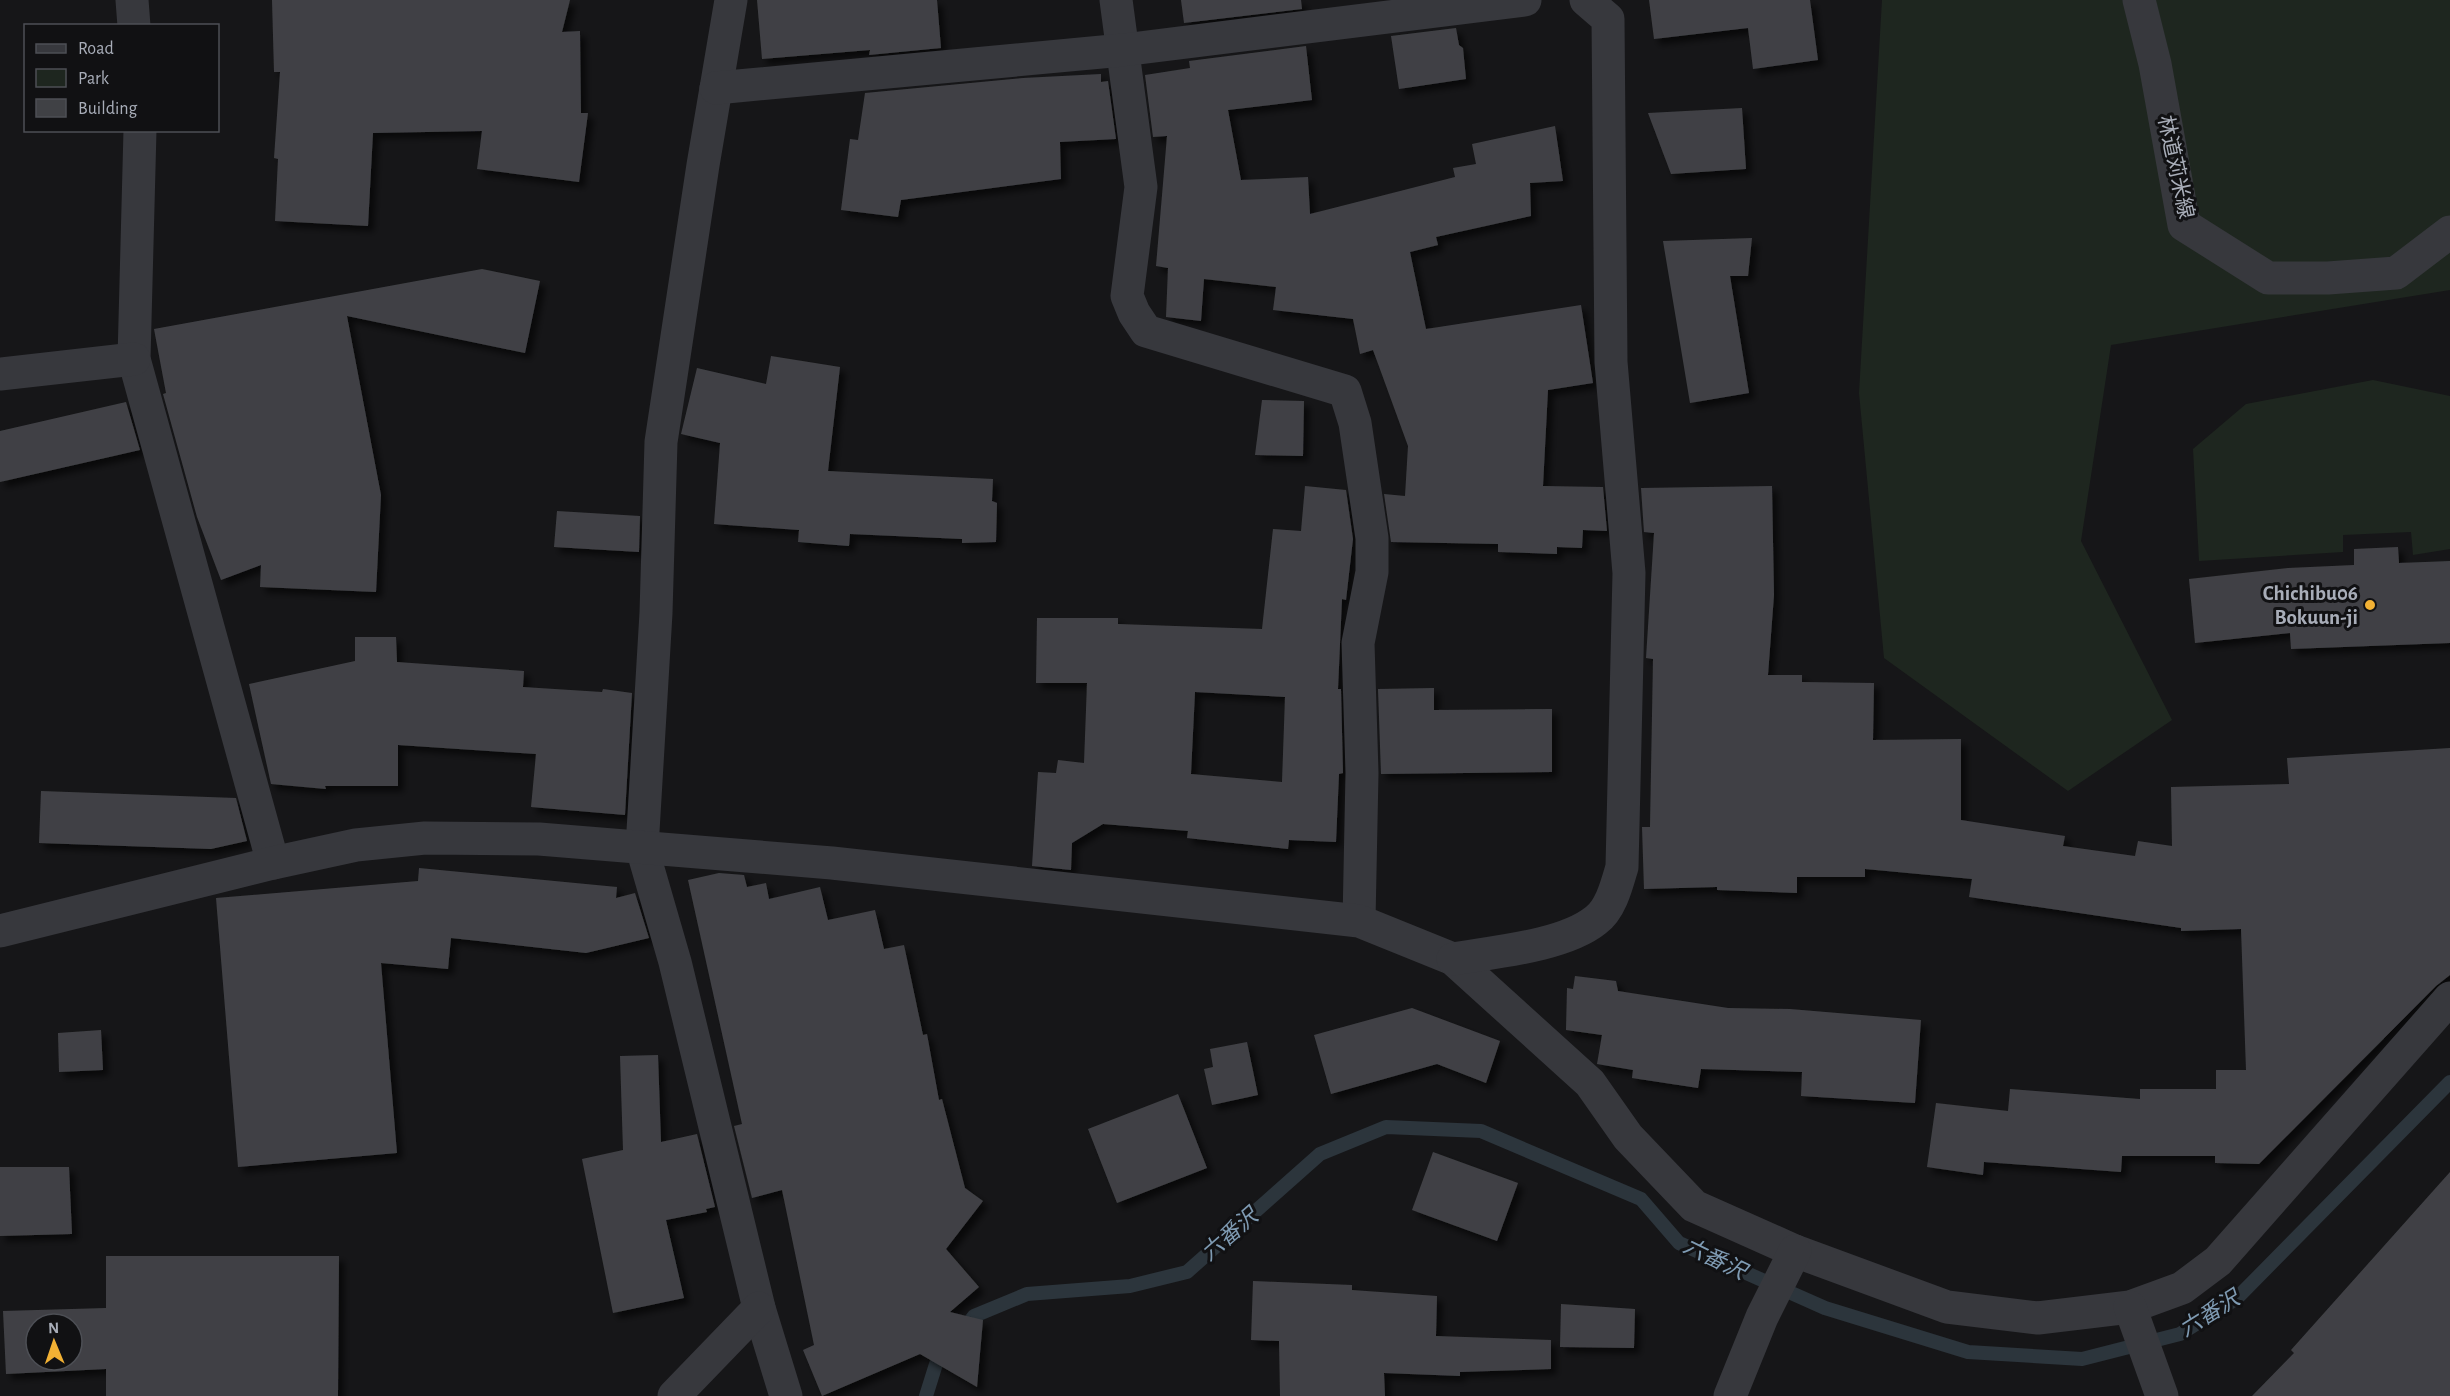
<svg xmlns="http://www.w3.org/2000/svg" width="2450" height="1396" viewBox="0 0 2450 1396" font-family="'Alegreya Sans','Noto Sans JP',sans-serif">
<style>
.green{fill:#1e261f}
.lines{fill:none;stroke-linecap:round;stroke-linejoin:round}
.stream{stroke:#2c353c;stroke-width:14}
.building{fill:#404145;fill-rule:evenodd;filter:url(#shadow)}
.street{stroke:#37383d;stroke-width:33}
.poi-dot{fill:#f2b134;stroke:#111113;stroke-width:2}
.labels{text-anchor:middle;stroke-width:6;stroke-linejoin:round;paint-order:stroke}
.street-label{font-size:21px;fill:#a8adb8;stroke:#111113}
.poi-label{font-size:21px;font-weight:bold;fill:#a8adb8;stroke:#111113;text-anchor:end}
.water-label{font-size:22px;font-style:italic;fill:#7f9bb3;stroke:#111113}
</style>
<defs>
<filter id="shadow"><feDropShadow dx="5.5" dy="5.5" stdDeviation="3" flood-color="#0009"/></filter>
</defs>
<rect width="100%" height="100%" fill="#161618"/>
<!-- green -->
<g class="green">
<path d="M 1882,0 L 2450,0 L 2450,290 L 2111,345 L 2081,541 L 2172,720 L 2068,791 L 1884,658 L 1859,393 Z"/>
<path d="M 2373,380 L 2450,396 L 2450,549 L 2413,555 L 2411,532 L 2343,535 L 2343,552 L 2199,561 L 2193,449 L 2246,404 Z"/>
</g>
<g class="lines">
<!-- stream -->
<g class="stream">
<path d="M 962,1332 L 974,1316 L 1027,1294 L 1130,1286 L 1187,1272 L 1320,1154 L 1386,1127 L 1481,1131 L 1641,1199 L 1679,1243 L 1825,1308 L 1968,1352 L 2082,1359 L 2180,1334 L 2237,1298 L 2450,1082"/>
<path d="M 926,1396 L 936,1364 L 948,1349"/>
</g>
</g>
<!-- building -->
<g class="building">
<path d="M 272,0 L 570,0 L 562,32 L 580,31 L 581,113 L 588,113 L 579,182 L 477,169 L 482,131 L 373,133 L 368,226 L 275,221 L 278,159 L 274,158 L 280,72 L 274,72 Z"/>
<path d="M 757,0 L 937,0 L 941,48 L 869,55 L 870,50 L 762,59 Z"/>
<path d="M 1181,0 L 1301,0 L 1302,9 L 1184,23 Z"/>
<path d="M 1649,0 L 1810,0 L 1818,60 L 1753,69 L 1748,28 L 1654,39 Z"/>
<path d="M 1456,28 L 1459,45 L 1463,48 L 1466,79 L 1399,89 L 1391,36 Z"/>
<path d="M 1306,46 L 1312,100 L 1228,110 L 1241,180 L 1308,177 L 1310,214 L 1455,177 L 1453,168 L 1476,164 L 1472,144 L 1555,126 L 1563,181 L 1530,183 L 1531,216 L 1436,237 L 1438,245 L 1410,252 L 1426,329 L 1581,305 L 1593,383 L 1548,390 L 1543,486 L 1603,487 L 1607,531 L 1583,530 L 1582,548 L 1557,547 L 1557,554 L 1498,552 L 1498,544 L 1391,542 L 1384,494 L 1405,496 L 1408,446 L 1373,350 L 1360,354 L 1353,319 L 1273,310 L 1276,287 L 1204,279 L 1201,321 L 1166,317 L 1168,268 L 1156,266 L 1167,136 L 1153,137 L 1145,75 L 1190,68 L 1189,61 Z"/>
<path d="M 1101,74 L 1101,82 L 1108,81 L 1116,139 L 1060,142 L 1061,179 L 901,200 L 898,217 L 841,210 L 850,139 L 858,140 L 865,93 L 1023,78 Z"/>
<path d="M 1742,108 L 1746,169 L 1671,174 L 1648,113 Z"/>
<path d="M 1752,238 L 1748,276 L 1730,276 L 1749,393 L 1690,403 L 1663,241 Z"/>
<path d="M 482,269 L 540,281 L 525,353 L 347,316 L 381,495 L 376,592 L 260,587 L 261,565 L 221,580 L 197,517 L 163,394 L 166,393 L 154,329 Z"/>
<path d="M 771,356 L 840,367 L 828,471 L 993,479 L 992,501 L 997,503 L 996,542 L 962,543 L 962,539 L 850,534 L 849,546 L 798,542 L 799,530 L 714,524 L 720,443 L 681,434 L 697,368 L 766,384 Z"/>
<path d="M 1262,400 L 1304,401 L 1303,456 L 1255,455 Z"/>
<path d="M 126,402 L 140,450 L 0,482 L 0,431 Z"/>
<path d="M 1305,486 L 1346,490 L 1353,539 L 1346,600 L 1342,599 L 1338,689 L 1341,689 L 1343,773 L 1339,774 L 1336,842 L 1289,840 L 1288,849 L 1187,838 L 1188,831 L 1103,824 L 1072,843 L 1071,870 L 1032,866 L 1038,772 L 1056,773 L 1058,760 L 1084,763 L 1087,683 L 1036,683 L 1037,618 L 1118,618 L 1118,624 L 1262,629 L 1273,529 L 1301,531 ZM 1195,692 L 1285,697 L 1282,782 L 1191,774 Z"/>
<path d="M 1772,486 L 1774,595 L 1768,675 L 1802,675 L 1802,682 L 1874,683 L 1873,740 L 1961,739 L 1961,820 L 2065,836 L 2063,846 L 2135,856 L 2138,841 L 2172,846 L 2171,787 L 2289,784 L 2287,758 L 2450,748 L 2450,975 L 2436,986 L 2259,1164 L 2215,1163 L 2215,1156 L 2122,1156 L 2121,1172 L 1984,1162 L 1983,1175 L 1927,1167 L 1936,1103 L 2008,1111 L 2010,1089 L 2140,1099 L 2140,1089 L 2216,1089 L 2216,1070 L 2246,1070 L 2241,929 L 2181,931 L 2181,928 L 1969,897 L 1972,879 L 1865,869 L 1865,877 L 1797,877 L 1797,893 L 1717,890 L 1717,887 L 1644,889 L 1642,827 L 1650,827 L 1653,659 L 1646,658 L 1654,533 L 1644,532 L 1641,488 Z"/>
<path d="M 557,511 L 640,516 L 639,552 L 554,547 Z"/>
<path d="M 2398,547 L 2399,563 L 2450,561 L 2450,643 L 2291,649 L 2290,633 L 2195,643 L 2189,579 L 2288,568 L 2354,565 L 2354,549 Z"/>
<path d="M 355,637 L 396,637 L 397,662 L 524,671 L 523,687 L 602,692 L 603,689 L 632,693 L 625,815 L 531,807 L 536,754 L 398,745 L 398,786 L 325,786 L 326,789 L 271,784 L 249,684 L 355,661 Z"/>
<path d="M 1434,688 L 1434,710 L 1552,709 L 1552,772 L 1381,774 L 1378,689 Z"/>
<path d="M 41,791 L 236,798 L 247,841 L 211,849 L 39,843 Z"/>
<path d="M 419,868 L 617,887 L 616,898 L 635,893 L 649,938 L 586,953 L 451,938 L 448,969 L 381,963 L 397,1153 L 238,1167 L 216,898 L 418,881 Z"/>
<path d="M 719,873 L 744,875 L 747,887 L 766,883 L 769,899 L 820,887 L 828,920 L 875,910 L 884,949 L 904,945 L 923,1035 L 927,1034 L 939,1100 L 942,1099 L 965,1188 L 983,1201 L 946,1249 L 979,1287 L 950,1312 L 983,1320 L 977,1387 L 920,1354 L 822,1396 L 803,1350 L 814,1345 L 782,1190 L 752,1198 L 734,1126 L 742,1124 L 688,880 Z"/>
<path d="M 1575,976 L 1616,981 L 1618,991 L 1728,1008 L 1790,1009 L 1921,1020 L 1915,1103 L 1801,1096 L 1802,1072 L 1701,1069 L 1698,1088 L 1632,1078 L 1633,1070 L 1597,1064 L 1602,1035 L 1566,1030 L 1567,988 L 1573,989 Z"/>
<path d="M 1412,1008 L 1500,1041 L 1486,1083 L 1437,1064 L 1331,1094 L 1314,1035 Z"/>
<path d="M 101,1030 L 103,1070 L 59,1072 L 58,1033 Z"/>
<path d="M 1247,1042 L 1258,1095 L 1212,1105 L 1204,1069 L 1213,1067 L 1210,1049 Z"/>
<path d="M 658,1055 L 661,1142 L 697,1134 L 715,1207 L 706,1209 L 707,1212 L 666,1220 L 684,1298 L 613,1313 L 582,1159 L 623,1150 L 620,1056 Z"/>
<path d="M 1178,1094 L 1207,1168 L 1117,1203 L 1088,1129 Z"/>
<path d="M 1433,1152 L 1518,1183 L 1497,1241 L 1412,1210 Z"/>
<path d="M 0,1167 L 69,1167 L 72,1234 L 0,1236 Z"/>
<path d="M 2450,1172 L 2450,1396 L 2252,1396 L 2294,1353 L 2291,1350 Z"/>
<path d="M 106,1256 L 339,1256 L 338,1396 L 106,1396 L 106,1369 L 6,1374 L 3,1311 L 106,1308 ZM 36,1324 L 72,1324 L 72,1360 L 36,1360 Z"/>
<path d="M 1253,1281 L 1352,1285 L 1352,1290 L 1437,1296 L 1436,1336 L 1551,1340 L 1551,1369 L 1460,1372 L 1460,1376 L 1384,1373 L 1385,1396 L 1280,1396 L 1279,1341 L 1251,1340 Z"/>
<path d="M 1561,1304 L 1635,1309 L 1634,1348 L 1560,1347 Z"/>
</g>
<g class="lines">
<!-- street -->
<g class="street">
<path d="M 132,0 L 134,26"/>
<path d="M 731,0 L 703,165 L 661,442 L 656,613 L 642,848 L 675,962 L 759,1308 L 786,1396"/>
<path d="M 1116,0 L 1141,187 L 1127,296 L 1134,313 L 1146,331 L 1345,391 L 1355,423 L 1372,538 L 1372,572 L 1358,643 L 1362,773 L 1359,921"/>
<path d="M 2139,0 L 2155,64 L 2184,225 L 2268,278 L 2328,278 L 2396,273 L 2450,232"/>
<path d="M 716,88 L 1123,50 L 1525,0"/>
<path d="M 140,130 L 134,359 L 273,863"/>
<path d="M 0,374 L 134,359"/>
<path d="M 0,931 L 273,863 L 356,845 L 425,838 L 539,839 L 832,863 L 1359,921 L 1453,959 L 1590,1083 L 1628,1137 L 1694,1206 L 1795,1251 L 1947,1307 L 2038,1318 L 2130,1307 L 2182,1288 L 2218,1261 L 2450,998"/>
<path d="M 1453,959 C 1494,952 1564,946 1596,920 C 1611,909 1617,884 1622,867 L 1629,573 L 1611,362 L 1608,19 L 1586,0"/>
<path d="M 2130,1307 L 2162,1396"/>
<path d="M 674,1396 L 759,1308"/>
<path d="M 1730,1396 L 1762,1317 L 1795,1251"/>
</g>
</g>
<!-- markers -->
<circle class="poi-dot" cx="2370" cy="605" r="6"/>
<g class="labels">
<!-- street labels -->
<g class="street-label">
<text transform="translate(2176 167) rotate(78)" y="7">林道苅米線</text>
</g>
<!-- poi labels -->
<g class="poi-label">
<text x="2358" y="600">Chichibu06<tspan x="2358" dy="24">Bokuun-ji</tspan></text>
</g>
<!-- water labels -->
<g class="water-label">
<text transform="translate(1229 1234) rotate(-41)" y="8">六番沢</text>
<text transform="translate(1715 1258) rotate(26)" y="8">六番沢</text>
<text transform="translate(2209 1313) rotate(-32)" y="8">六番沢</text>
</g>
</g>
<!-- legend -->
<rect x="24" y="24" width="195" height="108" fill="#111113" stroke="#4d4f55" stroke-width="1.5"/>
<rect x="36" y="44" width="30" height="9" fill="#37383d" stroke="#4d4f55" stroke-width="1.5"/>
<text x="78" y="54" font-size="18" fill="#a8adb8">Road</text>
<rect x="36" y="69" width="30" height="18" fill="#1e261f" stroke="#4d4f55" stroke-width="1.5"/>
<text x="78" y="84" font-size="18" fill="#a8adb8">Park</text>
<rect x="36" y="99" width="30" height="18" fill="#404145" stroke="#4d4f55" stroke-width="1.5"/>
<text x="78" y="114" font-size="18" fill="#a8adb8">Building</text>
<!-- north arrow -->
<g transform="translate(54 1342) rotate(358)"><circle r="28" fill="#111113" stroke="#4d4f55" stroke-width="1.5"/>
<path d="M0-4.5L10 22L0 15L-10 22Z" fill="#f2b134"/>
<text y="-9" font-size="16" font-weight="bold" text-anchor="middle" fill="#a8adb8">N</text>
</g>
</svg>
